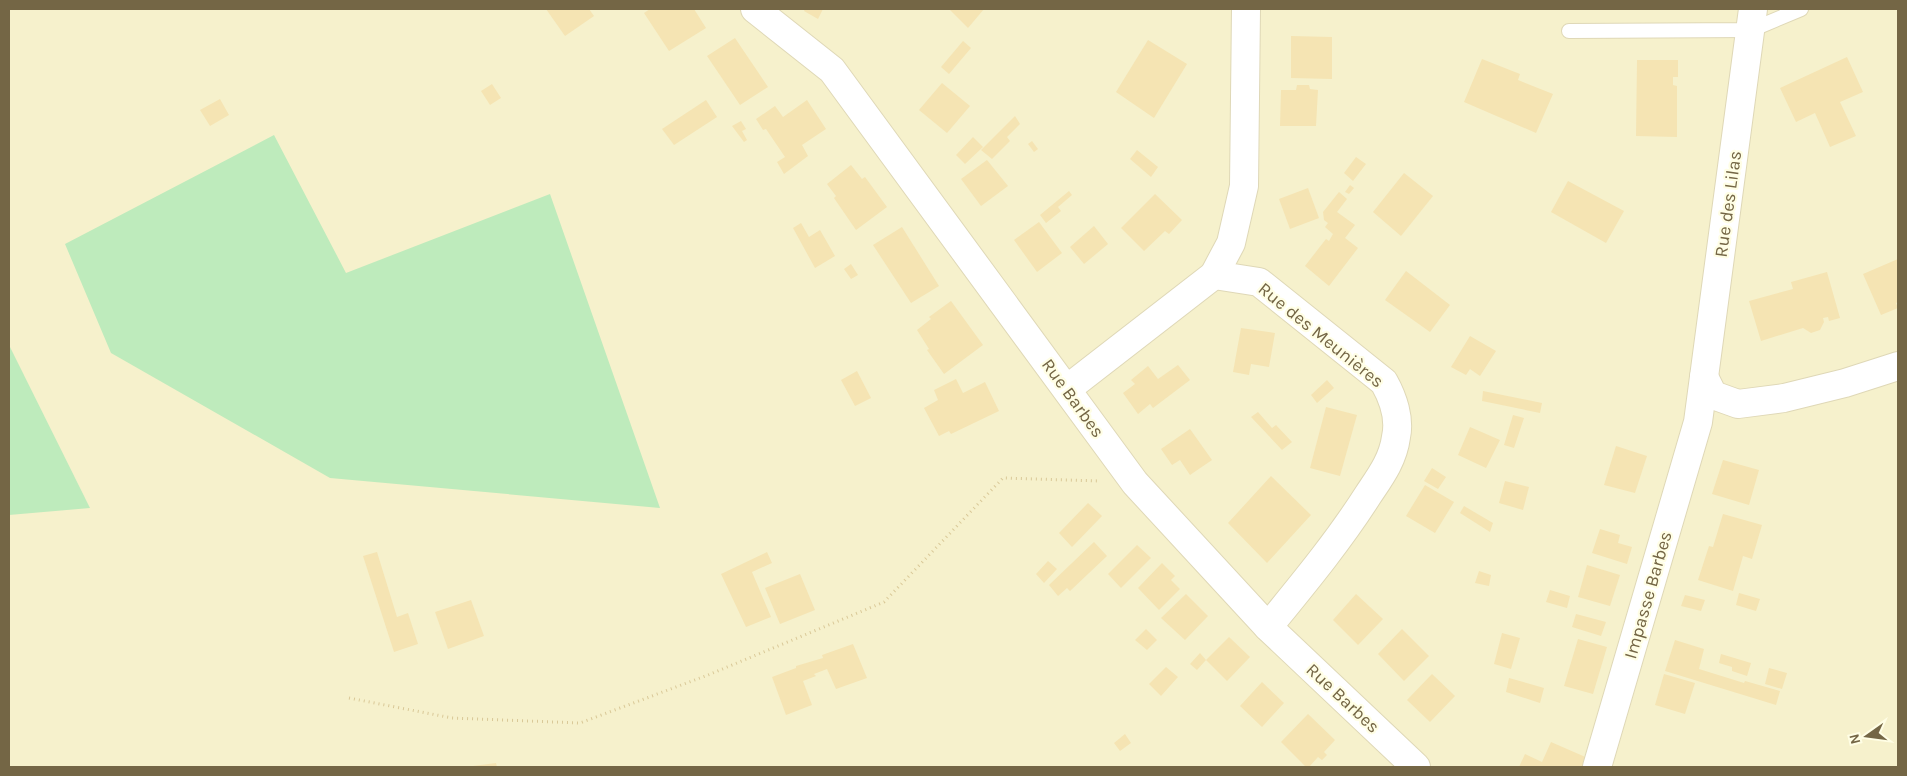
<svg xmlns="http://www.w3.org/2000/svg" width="1907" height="776" viewBox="0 0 1907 776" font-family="Karla,sans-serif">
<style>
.residential{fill:#f6f1cc}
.green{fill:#beebbc}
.building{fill:#f5e4b3}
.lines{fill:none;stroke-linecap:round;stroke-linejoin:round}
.service-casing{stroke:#dfd8b7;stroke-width:16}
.minor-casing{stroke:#dfd8b7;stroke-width:30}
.path{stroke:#d9c897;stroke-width:3;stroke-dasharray:1 4;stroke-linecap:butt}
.service{stroke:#fff;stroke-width:14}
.minor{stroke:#fff;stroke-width:28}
.labels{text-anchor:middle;stroke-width:4.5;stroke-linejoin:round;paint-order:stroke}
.street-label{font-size:18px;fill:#746645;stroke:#fffee5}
</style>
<rect width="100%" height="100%" fill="#fefcdd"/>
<!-- residential -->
<rect class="residential" x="9" y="9" width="1889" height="758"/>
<!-- green -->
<g class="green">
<path d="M 274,135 L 346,273 L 550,194 L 660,508 L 330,478 L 111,353 L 65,244 Z"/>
<path d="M 9,345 L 90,508 L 9,515 Z"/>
</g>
<!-- building -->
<g class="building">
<path d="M 546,9 L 589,9 L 594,16 L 565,36 Z"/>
<path d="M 650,9 L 694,9 L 706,28 L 669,51 L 644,13 Z"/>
<path d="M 805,9 L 823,9 L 818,19 L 804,11 Z"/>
<path d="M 949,9 L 984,9 L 968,28 Z"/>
<path d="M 1291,36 L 1332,37 L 1332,79 L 1291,78 Z"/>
<path d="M 735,38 L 768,87 L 740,105 L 707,56 Z"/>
<path d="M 1148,40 L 1187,64 L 1154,118 L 1116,92 Z"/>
<path d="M 963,41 L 971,48 L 949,74 L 941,67 Z"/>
<path d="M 1847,57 L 1863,92 L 1840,102 L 1856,136 L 1830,147 L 1815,113 L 1796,122 L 1780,88 Z"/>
<path d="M 1482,59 L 1520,74 L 1518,80 L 1553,94 L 1536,133 L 1464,102 Z"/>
<path d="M 1637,60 L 1678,60 L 1678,77 L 1673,77 L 1673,85 L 1677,86 L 1677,137 L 1636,136 Z"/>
<path d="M 942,83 L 970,106 L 947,133 L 919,110 Z"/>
<path d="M 492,84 L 501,98 L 490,105 L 481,91 Z"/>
<path d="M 1297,85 L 1309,85 L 1310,89 L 1318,90 L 1316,126 L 1280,126 L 1281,90 L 1296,90 Z"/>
<path d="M 220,99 L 229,115 L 210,126 L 200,110 Z"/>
<path d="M 706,100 L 717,117 L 674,145 L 662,129 Z"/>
<path d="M 807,100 L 826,129 L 802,145 L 808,156 L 784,174 L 777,162 L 785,157 L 766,129 L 763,130 L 756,119 L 775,106 L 783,117 Z"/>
<path d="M 1015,116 L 1020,124 L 1007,137 L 1010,141 L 992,159 L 981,150 Z"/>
<path d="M 741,121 L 746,129 L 742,131 L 747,140 L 744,142 L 732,126 Z"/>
<path d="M 973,137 L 983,147 L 965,164 L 956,155 Z"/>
<path d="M 1032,141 L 1038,149 L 1034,152 L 1028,144 Z"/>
<path d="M 1137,150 L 1158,167 L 1151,177 L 1130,159 Z"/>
<path d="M 1356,157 L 1366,164 L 1353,181 L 1344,173 Z"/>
<path d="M 987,160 L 1008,186 L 981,206 L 961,179 Z"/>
<path d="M 851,165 L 862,179 L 865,177 L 887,207 L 856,230 L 834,198 L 836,196 L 827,184 Z"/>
<path d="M 1404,173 L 1433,196 L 1401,236 L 1373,212 Z"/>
<path d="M 1568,181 L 1624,211 L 1606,243 L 1551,212 Z"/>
<path d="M 1350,185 L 1354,188 L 1349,194 L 1345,192 Z"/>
<path d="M 1308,188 L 1319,218 L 1290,229 L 1279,199 Z"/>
<path d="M 1069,191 L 1072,195 L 1058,207 L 1061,211 L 1046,223 L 1040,215 Z"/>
<path d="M 1339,192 L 1347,199 L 1337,212 L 1355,225 L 1345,238 L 1358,248 L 1329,286 L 1305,266 L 1326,239 L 1329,241 L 1333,234 L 1325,227 L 1328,223 L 1324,220 L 1323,212 Z"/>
<path d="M 1155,194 L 1182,220 L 1169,234 L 1165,231 L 1144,251 L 1121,228 Z"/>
<path d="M 1039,222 L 1062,253 L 1037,272 L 1014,240 Z"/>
<path d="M 801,223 L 809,237 L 820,230 L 835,256 L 815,268 L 793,228 Z"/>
<path d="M 1094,226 L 1108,244 L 1084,264 L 1070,247 Z"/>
<path d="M 902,227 L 939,286 L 911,303 L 873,245 Z"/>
<path d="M 1898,259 L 1898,302 L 1896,303 L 1898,308 L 1881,315 L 1863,274 Z"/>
<path d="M 851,264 L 858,275 L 851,279 L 844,269 Z"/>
<path d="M 1406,271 L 1450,305 L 1430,332 L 1385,300 Z"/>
<path d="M 1827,272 L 1840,318 L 1829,321 L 1828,317 L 1823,318 L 1824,322 L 1820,330 L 1811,333 L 1803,328 L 1761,341 L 1749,301 L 1793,289 L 1791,282 Z"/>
<path d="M 951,301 L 983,345 L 944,374 L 927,350 L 929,349 L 917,330 L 931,319 L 929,317 Z"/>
<path d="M 1241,328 L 1275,333 L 1269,367 L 1251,364 L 1249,375 L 1233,372 Z"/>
<path d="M 1470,336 L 1496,351 L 1480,376 L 1470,369 L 1466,375 L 1451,367 Z"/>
<path d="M 1178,365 L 1190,380 L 1153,408 L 1150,404 L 1138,414 L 1123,393 L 1135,384 L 1131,380 L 1148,366 L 1158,379 Z"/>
<path d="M 857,371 L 871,398 L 855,406 L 841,380 Z"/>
<path d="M 956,379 L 963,393 L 985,382 L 999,411 L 951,434 L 949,431 L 939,436 L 924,408 L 938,400 L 934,390 Z"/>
<path d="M 1327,380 L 1334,388 L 1317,403 L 1311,395 Z"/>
<path d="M 1483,391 L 1542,403 L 1540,413 L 1482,401 Z"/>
<path d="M 1326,407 L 1357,415 L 1340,476 L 1310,468 Z"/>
<path d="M 1258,412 L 1272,428 L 1276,425 L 1292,442 L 1282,450 L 1251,417 Z"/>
<path d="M 1513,415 L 1524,418 L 1514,448 L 1504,445 Z"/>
<path d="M 1470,427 L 1500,440 L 1486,468 L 1458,455 Z"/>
<path d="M 1190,429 L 1212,460 L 1190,475 L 1180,460 L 1172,465 L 1161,449 Z"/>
<path d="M 1616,446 L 1647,456 L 1635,493 L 1604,485 Z"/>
<path d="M 1723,460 L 1759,470 L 1749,505 L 1712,494 Z"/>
<path d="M 1432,468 L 1446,477 L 1438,489 L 1424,481 Z"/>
<path d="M 1271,476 L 1311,515 L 1267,563 L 1228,523 Z"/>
<path d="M 1505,481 L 1529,487 L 1523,510 L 1499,503 Z"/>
<path d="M 1425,485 L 1454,502 L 1435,533 L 1406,516 Z"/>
<path d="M 1088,503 L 1102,516 L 1072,547 L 1059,533 Z"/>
<path d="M 1464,506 L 1493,523 L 1490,532 L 1460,513 Z"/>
<path d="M 1723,514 L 1762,525 L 1752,559 L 1743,556 L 1733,591 L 1698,580 L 1709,546 L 1713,547 Z"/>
<path d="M 1600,529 L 1620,535 L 1618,543 L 1632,547 L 1627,564 L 1592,553 Z"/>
<path d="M 1094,542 L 1107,556 L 1070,591 L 1067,588 L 1058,596 L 1049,585 Z"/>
<path d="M 1137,545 L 1151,558 L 1121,588 L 1108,574 Z"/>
<path d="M 377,552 L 397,617 L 408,613 L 418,644 L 394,652 L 363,556 Z"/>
<path d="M 767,552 L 772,563 L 752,572 L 771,617 L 746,627 L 721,574 Z"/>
<path d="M 1048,561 L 1057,569 L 1044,583 L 1036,574 Z"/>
<path d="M 1162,563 L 1175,576 L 1171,580 L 1180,589 L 1159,610 L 1138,588 Z"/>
<path d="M 1587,565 L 1620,575 L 1610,606 L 1578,597 Z"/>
<path d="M 1479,571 L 1491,575 L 1489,586 L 1475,583 Z"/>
<path d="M 800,574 L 815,610 L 780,624 L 765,588 Z"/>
<path d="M 1550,590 L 1570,596 L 1567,608 L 1546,602 Z"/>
<path d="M 1739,593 L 1760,599 L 1756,611 L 1736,605 Z"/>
<path d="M 1186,594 L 1208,616 L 1185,640 L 1161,618 Z"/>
<path d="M 1356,594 L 1383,619 L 1358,645 L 1333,620 Z"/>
<path d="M 1685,595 L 1705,600 L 1701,611 L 1681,606 Z"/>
<path d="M 471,600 L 484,636 L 448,649 L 435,612 Z"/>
<path d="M 1576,614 L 1606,622 L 1601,636 L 1572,627 Z"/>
<path d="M 1146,629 L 1157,640 L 1147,650 L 1135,640 Z"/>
<path d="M 1402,629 L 1429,656 L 1404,681 L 1378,654 Z"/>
<path d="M 1502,633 L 1520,638 L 1511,669 L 1494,664 Z"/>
<path d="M 1229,637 L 1250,657 L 1227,681 L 1206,660 Z"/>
<path d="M 1578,639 L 1607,647 L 1593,694 L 1564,686 Z"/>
<path d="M 1675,640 L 1704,649 L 1699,669 L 1744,683 L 1745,681 L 1780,691 L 1776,705 L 1665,671 Z"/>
<path d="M 853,644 L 867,678 L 836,689 L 827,669 L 814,674 L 816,676 L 803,681 L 812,705 L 786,715 L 772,677 L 796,668 L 796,666 L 823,658 L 822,655 Z"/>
<path d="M 1200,653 L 1206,660 L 1197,670 L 1190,664 Z"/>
<path d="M 1721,654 L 1751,663 L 1747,676 L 1732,671 L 1732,667 L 1719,663 Z"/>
<path d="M 1166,667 L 1178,677 L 1161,696 L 1149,684 Z"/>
<path d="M 1769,668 L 1787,673 L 1782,689 L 1765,684 Z"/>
<path d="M 1432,674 L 1455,696 L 1430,722 L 1407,700 Z"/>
<path d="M 1664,674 L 1695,683 L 1685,714 L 1655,705 Z"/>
<path d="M 1509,678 L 1544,688 L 1540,703 L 1506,692 Z"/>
<path d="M 1262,682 L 1284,703 L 1262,727 L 1240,706 Z"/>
<path d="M 1308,714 L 1335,740 L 1324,752 L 1327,755 L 1322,760 L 1318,757 L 1309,767 L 1306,767 L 1281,742 Z"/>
<path d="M 1125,734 L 1131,743 L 1120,751 L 1114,743 Z"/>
<path d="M 1551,742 L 1590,759 L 1586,767 L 1519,767 L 1525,754 L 1542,762 Z"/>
<path d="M 496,763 L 497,767 L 473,767 L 473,766 Z"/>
</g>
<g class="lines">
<!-- service casing -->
<g class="service-casing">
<path id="service" d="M 1569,31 L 1751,30 L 1801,9"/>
</g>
<!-- minor casing -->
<g class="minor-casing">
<g id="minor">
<path d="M 755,9 L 832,70 L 1135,483 L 1268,627 L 1416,767"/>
<path d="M 1214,275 L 1259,282 L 1384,382 C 1393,398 1400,419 1396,437 C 1393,460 1380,477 1368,495 C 1338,542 1303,584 1268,627"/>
<path d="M 1704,377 L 1713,395 L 1738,404 L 1784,398 L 1845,383 L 1898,366"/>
<path d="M 1067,389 L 1214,275 L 1231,243 L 1244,186 L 1246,9"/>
<path d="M 1597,767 L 1698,422 L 1753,9"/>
</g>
</g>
<!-- path -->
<path class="path" d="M 349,698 L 452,718 L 580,723 L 708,675 L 884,602 L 1003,478 L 1100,481"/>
<!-- service -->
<use href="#service" class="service"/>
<!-- minor -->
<use href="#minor" class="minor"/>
</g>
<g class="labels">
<!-- street labels -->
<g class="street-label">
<text transform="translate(1728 204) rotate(-82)" y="6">Rue des Lilas</text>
<text transform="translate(1321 335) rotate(39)" y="6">Rue des Meunières</text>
<text transform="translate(1073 398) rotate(54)" y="6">Rue Barbes</text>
<text transform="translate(1648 595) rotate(-74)" y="6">Impasse Barbes</text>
<text transform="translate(1343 698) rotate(43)" y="6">Rue Barbes</text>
</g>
</g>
<!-- border -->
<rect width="1907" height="776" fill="none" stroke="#746645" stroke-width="20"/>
<!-- north arrow -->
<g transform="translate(1867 736) rotate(256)" stroke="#fffee5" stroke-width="4" paint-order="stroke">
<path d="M0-4L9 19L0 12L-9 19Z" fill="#746645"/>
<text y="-8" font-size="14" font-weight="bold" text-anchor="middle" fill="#746645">N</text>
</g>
</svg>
